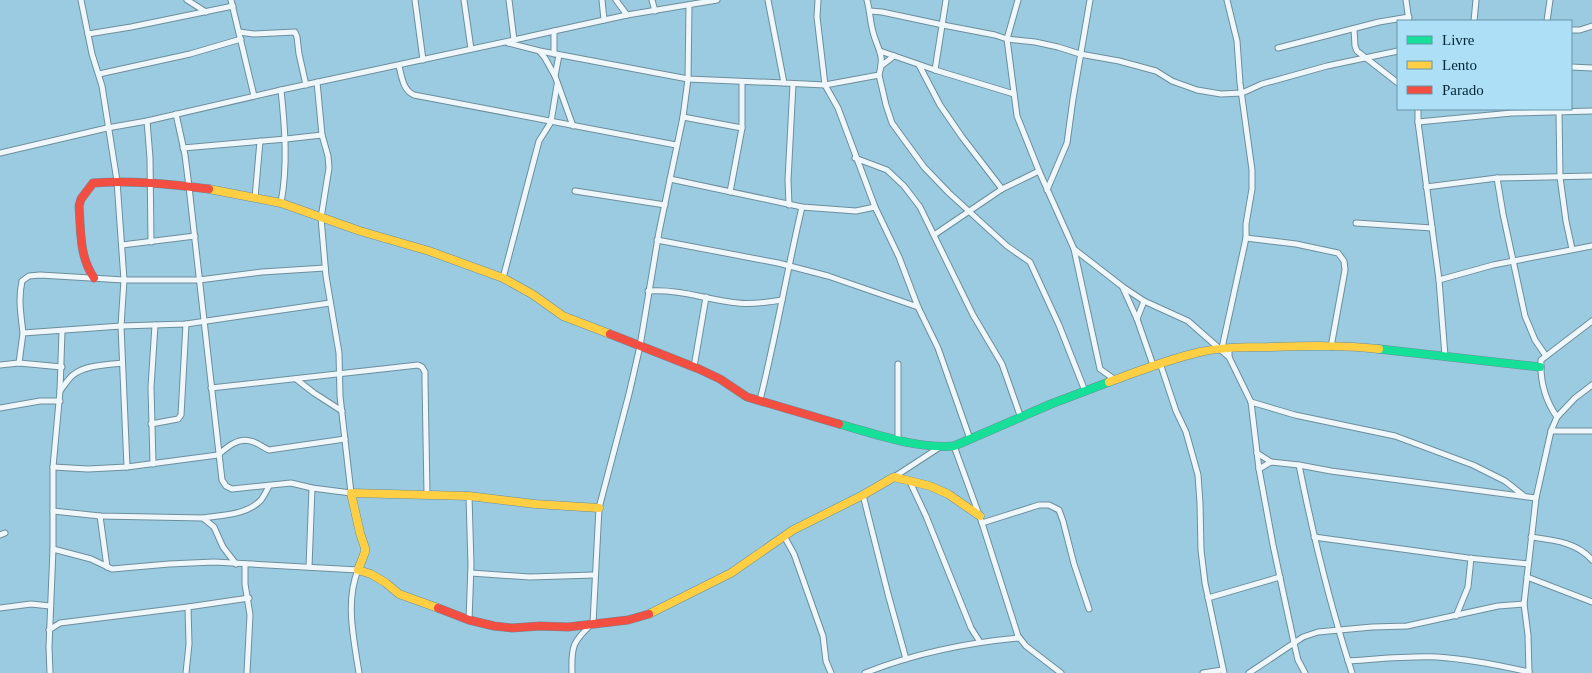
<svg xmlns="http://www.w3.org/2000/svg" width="1592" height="673" viewBox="0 0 1592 673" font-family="Georgia,serif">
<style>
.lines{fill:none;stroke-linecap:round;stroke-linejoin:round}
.street-casing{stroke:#6c8e9d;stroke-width:7}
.fast-casing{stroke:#6c8e9d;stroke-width:9}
.slow-casing{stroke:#6c8e9d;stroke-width:9}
.jam-casing{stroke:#6c8e9d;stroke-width:9}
.street{stroke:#f0f7fa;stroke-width:5}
.fast{stroke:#16e098;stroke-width:8}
.slow{stroke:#ffcf43;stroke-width:8}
.jam{stroke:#f24e42;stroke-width:8}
</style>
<rect width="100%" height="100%" fill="#9bcbe0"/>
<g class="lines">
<!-- street casing -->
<g class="street-casing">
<g id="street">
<path d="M 81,0 L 92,54 L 102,86 L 117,181 L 124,280 L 121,326 L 127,467"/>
<path d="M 187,0 L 206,12"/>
<path d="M 231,0 L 254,96"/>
<path d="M 415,0 L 423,60"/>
<path d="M 464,0 L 471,49"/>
<path d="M 509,0 L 514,40"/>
<path d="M 602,0 L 604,20"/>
<path d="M 616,0 L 627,15"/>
<path d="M 652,0 L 655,11"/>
<path d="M 768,0 L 784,83 L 825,85 L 879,75 C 885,54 878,51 873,32 C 870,21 870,11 867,0"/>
<path d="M 818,0 L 817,17 L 825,85 L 838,108 L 875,207 L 899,257 L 918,307 L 938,348 L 970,439"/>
<path d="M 1018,0 L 1007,39 L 1017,116 L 1039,171 L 1074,249 L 1123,287 L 1144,301 L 1188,321 L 1229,357"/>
<path d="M 1406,0 L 1409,21"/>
<path d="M 870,11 L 882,12 L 943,25 L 995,35 L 1007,39 L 1035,42 L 1058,47 L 1080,54 L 1119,61 L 1156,71 L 1172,81 L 1197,90 L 1221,94 L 1242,93 L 1262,84 L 1327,66 L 1398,51"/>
<path d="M 1474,21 L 1476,0"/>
<path d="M 1547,21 L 1550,0"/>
<path d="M 1354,29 L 1355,46 L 1357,51 L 1398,83"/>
<path d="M 1571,30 L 1580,30 L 1592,26"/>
<path d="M 554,31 L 554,54"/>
<path d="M 239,32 L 254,34 L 295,32 L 297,37 L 299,54 L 306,85"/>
<path d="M 88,34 L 131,27 L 233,6"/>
<path d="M 508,43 L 540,51 L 688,79 L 784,83"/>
<path d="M 1278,48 L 1379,22 L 1409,17"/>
<path d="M 880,51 L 935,70 L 1014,94"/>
<path d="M 540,52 L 545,58 L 555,76 L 573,126"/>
<path d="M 919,65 L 940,105 L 962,137 L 1002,189"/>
<path d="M 399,66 C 402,78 403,90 414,95 L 676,145"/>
<path d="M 881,66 L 894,56"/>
<path d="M 1571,67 L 1592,68"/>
<path d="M 935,70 L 946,0"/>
<path d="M 99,74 L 190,54 L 241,39"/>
<path d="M 879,75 L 886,105 L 892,123 L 924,167 L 949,193 L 1007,246 L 1030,262 L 1059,325 L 1085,391"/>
<path d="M 555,76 L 559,55"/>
<path d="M 1418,109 L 1418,122 L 1439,280 L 1445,356"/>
<path d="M 1559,112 L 1560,177 L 1566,221 L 1572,249"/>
<path d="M 176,114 L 185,155 L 189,187 L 222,480 L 226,486 L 232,489 L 291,483 L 312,488 L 351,493 L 340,396 L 339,353 L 326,276 L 321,218 L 329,168 L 328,156 L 322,135 L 317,82"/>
<path d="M 683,117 L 742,128"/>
<path d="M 147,121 L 150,158 L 151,242"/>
<path d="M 1418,122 L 1512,113 L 1592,111"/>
<path d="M 183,148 L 286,139 L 322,135"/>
<path d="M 0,153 L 107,128 L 147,121 L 281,90 L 514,40 L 554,31 L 627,15 L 717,0"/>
<path d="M 855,158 L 887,170 L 904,186 L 920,207 L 973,315 L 1002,364 L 1021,418"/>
<path d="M 1497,178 L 1503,214 L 1525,316 L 1535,340 L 1546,356"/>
<path d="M 670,179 L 802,207 L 856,211 L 875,207"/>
<path d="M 1426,187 L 1497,178 L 1592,176"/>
<path d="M 1047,190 L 1067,143 L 1073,99 L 1090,0"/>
<path d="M 575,191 L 665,205"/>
<path d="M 730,192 L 742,128 L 742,82"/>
<path d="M 255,198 L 260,141"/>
<path d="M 281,203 C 288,165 285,128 281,90"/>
<path d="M 789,205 L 788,180 L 793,84"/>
<path d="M 1356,223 L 1432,228"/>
<path d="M 934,235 L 1002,189 L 1039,171"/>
<path d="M 1246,238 L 1296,244 L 1338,253 L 1344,261 L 1345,270 L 1331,347"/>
<path d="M 657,240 L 778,263 L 828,276 L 918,307"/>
<path d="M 122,245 L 195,236"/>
<path d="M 1074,249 L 1100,369 L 1114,379"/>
<path d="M 503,278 L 539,141 L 551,122 L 557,85"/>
<path d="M 1439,280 L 1493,265 L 1592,246"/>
<path d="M 1123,288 L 1137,319 L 1153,365"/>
<path d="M 648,291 C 682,289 707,300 738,303 C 753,305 767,302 782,300"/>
<path d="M 1137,319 L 1144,301"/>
<path d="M 23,333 C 21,315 18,299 22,281 L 29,276 L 40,275 L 124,280 L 199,280 L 262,272 L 325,268"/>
<path d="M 1222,348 L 1246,238 L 1246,224 L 1252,189 L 1252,170 L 1240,83 L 1237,41 L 1227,0"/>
<path d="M 1229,348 L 1229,357 L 1251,402 L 1259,469 L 1273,545 L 1294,643 L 1298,660 L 1305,673"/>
<path d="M 19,363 L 23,333 L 121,326 L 186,324 L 330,303"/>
<path d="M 1160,363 L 1176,411 L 1186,432 L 1198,475 L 1200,503 L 1201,550 L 1205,583 L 1224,673"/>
<path d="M 898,364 L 898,439"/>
<path d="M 0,365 L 19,363 L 62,367"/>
<path d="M 694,367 L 706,297"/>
<path d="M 296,379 L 314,393 L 342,411"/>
<path d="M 211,388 L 418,365 L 422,367 L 425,372 L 425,381 L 427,494"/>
<path d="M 60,391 C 64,386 68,379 73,375 C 85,365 107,365 122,363"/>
<path d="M 760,400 C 776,336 787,271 802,207"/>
<path d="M 1251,402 L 1295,415 L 1395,436 L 1473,465 L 1505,481 L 1524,496"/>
<path d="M 0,408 L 40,401 L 60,401"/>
<path d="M 1557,417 C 1545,400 1540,381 1541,360 L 1592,321"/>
<path d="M 151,424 L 178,419 L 181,415 L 186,324"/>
<path d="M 1551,431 L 1592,431"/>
<path d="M 954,446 L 982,523 L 1018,636 L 1026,646 L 1061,673"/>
<path d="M 1257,453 L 1271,462"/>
<path d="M 153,464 L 151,387 L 155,325"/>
<path d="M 1299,465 C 1313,535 1330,605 1352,673"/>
<path d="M 53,467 L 88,469 L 127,467 L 218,455 C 226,448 238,437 250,441 C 257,442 262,447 269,450 L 345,439"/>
<path d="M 1259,469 L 1271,462 L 1299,465 L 1331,471 L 1536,498"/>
<path d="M 894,477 L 940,447"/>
<path d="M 910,482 L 926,516 L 971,628 L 980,642"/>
<path d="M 863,495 L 888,594 L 906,659"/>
<path d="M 469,496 L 471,565 L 469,620"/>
<path d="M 53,511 L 100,516 L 203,518 L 214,527 L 223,547 L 236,564"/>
<path d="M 100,516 L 107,567"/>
<path d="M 203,518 C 222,515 247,515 261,500 C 264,496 267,490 269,486"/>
<path d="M 982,523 L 1039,505 L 1049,505 L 1059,510 L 1063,521 L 1074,564 L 1089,609"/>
<path d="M 0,535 L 5,533"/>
<path d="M 784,536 L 794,554 L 823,636 L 826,661 L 831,673"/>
<path d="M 1314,537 L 1468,558 L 1528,564"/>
<path d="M 1531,537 C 1553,540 1577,542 1592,560"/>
<path d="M 53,549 L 91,559 L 112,569 L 169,564 L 214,562 L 358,570 C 345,602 354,640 359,673"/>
<path d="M 245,564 L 245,584 L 250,615 L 247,673"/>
<path d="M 309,567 L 312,488"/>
<path d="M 471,573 L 530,577 L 594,575"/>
<path d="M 1527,577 L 1592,602"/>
<path d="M 1208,598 L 1280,577"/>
<path d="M 0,608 L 31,604 L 50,606"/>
<path d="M 1456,616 L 1468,587 L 1471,558"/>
<path d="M 49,630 L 60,623 L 188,607 L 249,598"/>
<path d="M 1348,661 C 1378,659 1408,656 1437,657 C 1468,659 1498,665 1529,672"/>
<path d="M 50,673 L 49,647 L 53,549 L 53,467 L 60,391 L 62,331"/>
<path d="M 186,673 L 189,644 L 188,607"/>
<path d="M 572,673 C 571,646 573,641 593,623 L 599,508 L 629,394 L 640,346 L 659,232 L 683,117 L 688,79 L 689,5"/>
<path d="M 865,673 C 916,653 965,643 1019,638"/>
<path d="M 1203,673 L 1222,670"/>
<path d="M 1249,673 L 1303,637 L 1318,632 L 1372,627 L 1407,626 L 1498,606 L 1524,604"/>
<path d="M 1529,673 L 1528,635 L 1524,604 L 1536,498 L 1551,431 L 1557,417 L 1575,398 L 1592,385"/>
</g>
</g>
<!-- fast casing -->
<g class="fast-casing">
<g id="fast">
<path d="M 1379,349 L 1540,367"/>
<path d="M 839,424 C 876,434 916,449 954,446 L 1051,404 L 1109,382"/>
</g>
</g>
<!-- slow casing -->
<g class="slow-casing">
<g id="slow">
<path d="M 209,189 L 281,203 L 360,231 L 429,251 L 503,278 L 532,294 L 563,316 L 610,334"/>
<path d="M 1109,382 C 1139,371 1169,359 1200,352 C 1223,347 1245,347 1269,347 C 1306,346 1343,345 1379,349"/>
<path d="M 438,608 L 399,594 L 386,583 L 371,574 L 358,570 L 365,552 L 365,548 L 360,533 L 351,493 L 469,496 L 535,504 L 599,508"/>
<path d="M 649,614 L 731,573 L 793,530 L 863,495 L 894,477 L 930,486 L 948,494 L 980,516"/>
</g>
</g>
<!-- jam casing -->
<g class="jam-casing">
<g id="jam">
<path d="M 94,278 C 79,256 81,231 79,206 L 81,199 L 93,183 C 132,180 170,184 209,189"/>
<path d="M 610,334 L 699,369 L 720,379 L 747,397 L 839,424"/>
<path d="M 438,608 L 469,620 L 494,626 L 512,628 L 540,626 L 568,627 L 628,620 L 649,614"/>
</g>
</g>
<!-- street -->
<use href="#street" class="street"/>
<!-- fast -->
<use href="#fast" class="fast"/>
<!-- slow -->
<use href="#slow" class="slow"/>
<!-- jam -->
<use href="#jam" class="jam"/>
</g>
<!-- legend -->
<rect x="1397" y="20" width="175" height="90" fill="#addff6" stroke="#6895a9"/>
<rect x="1407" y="36" width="25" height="8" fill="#16e098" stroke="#6895a9"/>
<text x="1442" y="45" font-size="15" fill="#002635">Livre</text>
<rect x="1407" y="61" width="25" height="8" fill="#ffcf43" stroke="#6895a9"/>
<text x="1442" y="70" font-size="15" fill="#002635">Lento</text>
<rect x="1407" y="86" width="25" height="8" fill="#f24e42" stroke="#6895a9"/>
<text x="1442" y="95" font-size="15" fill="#002635">Parado</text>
</svg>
